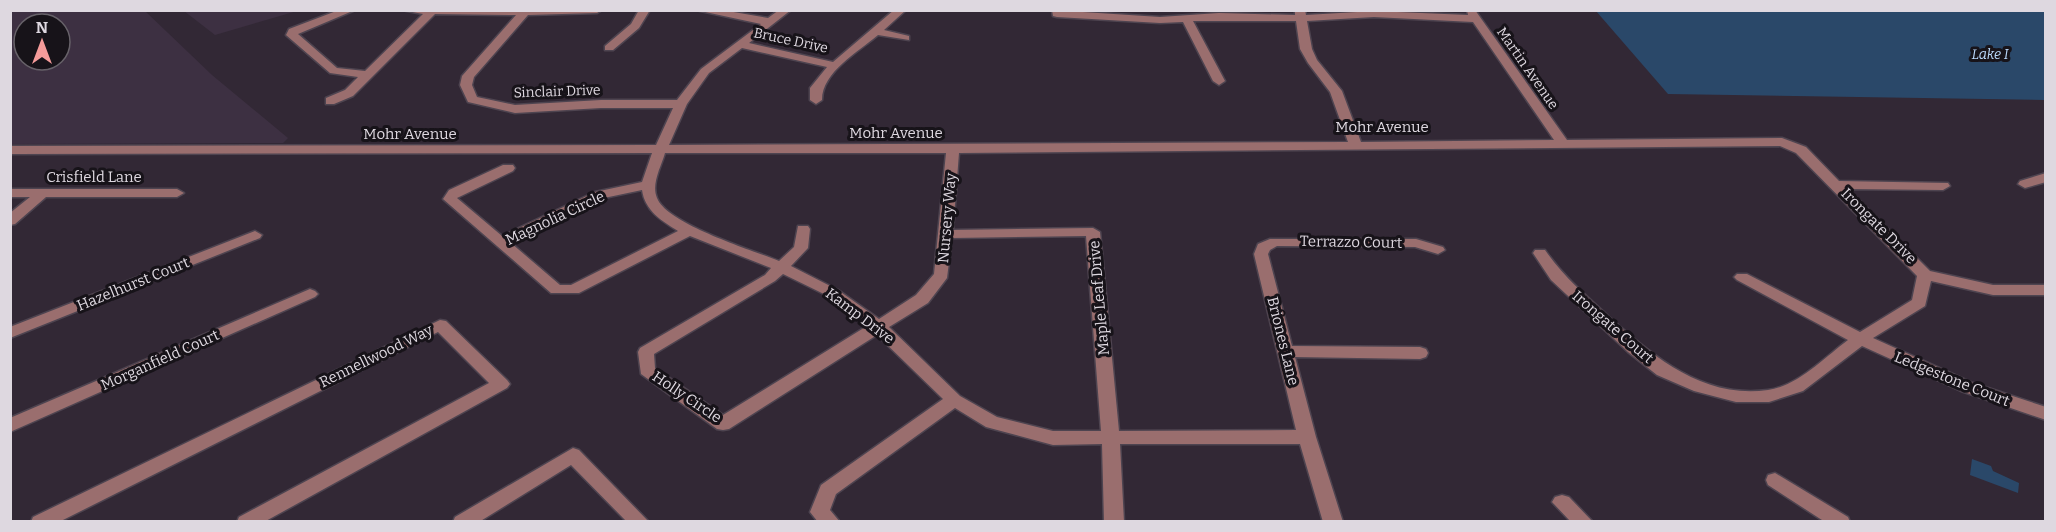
<svg xmlns="http://www.w3.org/2000/svg" width="2056" height="532" viewBox="0 0 2056 532" font-family="Bitter,serif">
<style>
.built{fill:#3d3042;fill-rule:evenodd}
.water{fill:#2a4869}
.lines{fill:none;stroke-linecap:round;stroke-linejoin:round}
.minor-casing{stroke:#4e4450;stroke-width:3}
.minor{fill:#9a6e6e;fill-rule:evenodd}
.labels{text-anchor:middle;stroke-width:6;stroke-linejoin:round;paint-order:stroke}
.far-street-label{font-size:14px;fill:#ded8e0;stroke:#171319}
.far-water-label{font-size:14px;font-style:italic;fill:#b9d7f9;stroke:#171319}
.street-label{font-size:15px;fill:#ded8e0;stroke:#171319}
</style>
<rect width="100%" height="100%" fill="#322835"/>
<!-- built -->
<g class="built">
<path d="M 11,10 L 145,11 L 212,75 L 288,138 L 283,143 L 11,144 ZM 24,24 L 60,24 L 60,60 L 24,60 Z"/>
<path d="M 184,11 L 297,11 L 215,35 Z"/>
</g>
<!-- water -->
<g class="water">
<path d="M 1596,11 L 2045,11 L 2045,100 L 1668,94 Z"/>
<path d="M 1972,459 L 1991,466 L 1993,471 L 2019,483 L 2018,493 L 1970,475 Z"/>
</g>
<g class="lines">
<!-- minor casing -->
<g class="minor-casing">
<g id="minor">
<path d="M 339,10 L 355,10 L 298,34 L 337,68 L 365,71 L 423,14 L 402,10 L 602,10 L 597,13 L 528,15 L 474,77 L 472,85 L 477,97 L 515,105 L 601,100 L 677,100 L 701,69 L 761,24 L 696,10 L 722,10 L 768,18 L 779,10 L 791,10 L 749,43 L 833,62 L 894,10 L 906,10 L 884,30 L 909,36 L 909,40 L 878,35 C 858,52 822,72 822,100 L 816,104 L 810,100 L 810,88 L 827,67 L 742,48 L 709,73 L 687,104 L 669,145 L 1348,142 L 1330,92 L 1308,63 L 1300,49 L 1296,21 L 1193,21 L 1225,81 L 1219,85 L 1213,81 L 1183,22 L 1160,23 L 1057,17 L 1053,16 L 1052,10 L 1160,17 L 1219,13 L 1295,15 L 1295,10 L 1305,10 L 1306,15 L 1374,11 L 1468,15 L 1467,10 L 1475,10 L 1567,140 L 1782,138 L 1806,147 L 1839,181 L 1948,183 L 1950,186 L 1943,190 L 1848,189 L 1930,271 L 1993,285 L 2046,285 L 2046,295 L 1993,295 L 1931,281 L 1925,306 L 1873,338 L 1973,383 L 2046,407 L 2046,420 L 1961,391 L 1862,346 L 1803,391 L 1769,402 L 1736,402 L 1694,391 L 1657,375 L 1628,352 L 1551,280 L 1533,253 L 1535,250 L 1545,250 C 1563,276 1585,295 1608,316 C 1653,356 1702,399 1768,390 C 1798,386 1825,357 1848,340 L 1737,280 L 1734,277 L 1737,274 L 1747,274 L 1860,332 L 1912,300 L 1917,276 L 1796,153 L 1780,146 L 959,153 L 953,230 L 1093,228 L 1100,232 L 1119,431 L 1296,430 L 1254,254 L 1258,244 L 1270,239 L 1416,239 L 1443,247 L 1445,250 L 1438,254 L 1415,247 L 1277,246 L 1270,250 L 1268,254 L 1292,346 L 1420,347 L 1426,349 L 1428,353 L 1426,357 L 1420,359 L 1295,357 L 1316,437 L 1343,522 L 1323,522 L 1300,444 L 1120,444 L 1124,522 L 1104,522 L 1102,444 L 1053,445 L 986,427 L 955,408 L 836,494 L 830,510 L 840,522 L 818,522 L 810,512 L 821,485 L 943,399 L 877,335 L 729,429 L 723,430 L 717,429 L 641,374 L 638,352 L 640,348 L 765,275 L 771,268 L 690,236 L 579,293 L 551,293 L 443,199 L 449,190 L 503,165 L 513,165 L 515,168 L 513,171 L 457,198 L 502,236 L 595,192 L 642,182 L 652,153 L 10,154 L 10,146 L 656,145 L 673,108 L 601,108 L 515,113 L 468,102 L 460,85 L 462,76 L 516,15 L 435,14 L 353,96 L 334,104 L 326,104 L 326,98 L 345,90 L 358,77 L 330,73 L 286,35 L 289,29 ZM 1374,17 L 1473,22 L 1554,140 L 1361,142 L 1342,91 L 1317,60 L 1312,49 L 1307,21 ZM 665,153 L 946,153 L 934,274 L 916,295 L 879,319 L 838,290 L 791,266 L 808,248 L 810,229 L 808,226 L 798,226 L 794,247 L 779,261 C 752,250 667,224 657,198 C 651,184 661,167 665,153 ZM 642,190 C 645,211 662,221 678,231 L 571,285 L 560,285 L 511,243 L 604,198 ZM 1086,236 L 1101,431 L 1053,431 L 997,417 L 960,396 L 889,327 L 928,303 L 947,278 L 952,238 ZM 783,274 L 828,296 L 867,326 L 723,415 L 655,368 L 654,354 L 775,281 Z"/>
<path d="M 639,10 L 650,10 L 639,28 L 613,50 L 605,50 L 605,46 L 631,24 Z"/>
<path d="M 2046,173 L 2046,182 L 2025,188 L 2018,184 L 2020,181 Z"/>
<path d="M 10,189 L 177,189 L 184,193 L 177,197 L 46,197 L 15,224 L 10,225 L 10,213 L 30,197 L 10,197 Z"/>
<path d="M 255,231 L 262,235 L 260,238 L 10,338 L 10,327 Z"/>
<path d="M 310,289 L 315,291 L 318,294 L 315,297 L 10,432 L 10,418 Z"/>
<path d="M 440,320 L 446,321 L 507,380 L 510,384 L 507,388 L 264,522 L 237,522 L 239,517 L 489,383 L 438,332 L 59,522 L 31,522 L 33,517 Z"/>
<path d="M 573,448 L 579,450 L 649,522 L 627,522 L 571,465 L 479,522 L 453,522 L 455,517 Z"/>
<path d="M 1775,473 L 1848,517 L 1850,522 L 1825,522 L 1768,485 L 1766,480 L 1768,475 Z"/>
<path d="M 1562,495 L 1569,497 L 1593,522 L 1571,522 L 1552,502 L 1555,497 Z"/>
</g>
</g>
<!-- minor -->
<use href="#minor" class="minor"/>
</g>
<g class="labels">
<!-- far-street labels -->
<g class="far-street-label">
<text transform="translate(791 40) rotate(12)" y="5">Bruce Drive</text>
<text transform="translate(1528 68) rotate(55)" y="5">Martin Avenue</text>
<text transform="translate(557 91) rotate(-2)" y="5">Sinclair Drive</text>
</g>
<!-- far-water labels -->
<g class="far-water-label">
<text x="1990" y="59">Lake I</text>
</g>
<!-- street labels -->
<g class="street-label">
<text x="1382" y="132">Mohr Avenue</text>
<text x="896" y="138">Mohr Avenue</text>
<text x="410" y="139">Mohr Avenue</text>
<text x="94" y="182">Crisfield Lane</text>
<text transform="translate(555 218) rotate(-25)" y="5">Magnolia Circle</text>
<text transform="translate(947 218) rotate(-85)" y="5">Nursery Way</text>
<text transform="translate(1879 226) rotate(45)" y="5">Irongate Drive</text>
<text transform="translate(1351 242) rotate(1)" y="5">Terrazzo Court</text>
<text transform="translate(133 284) rotate(-22)" y="5">Hazelhurst Court</text>
<text transform="translate(1099 298) rotate(-95)" y="5">Maple Leaf Drive</text>
<text transform="translate(860 316) rotate(37)" y="5">Kamp Drive</text>
<text transform="translate(1613 327) rotate(41)" y="5">Irongate Court</text>
<text transform="translate(1283 341) rotate(76)" y="5">Briones Lane</text>
<text transform="translate(376 356) rotate(-26)" y="5">Rennellwood Way</text>
<text transform="translate(160 360) rotate(-24)" y="5">Morganfield Court</text>
<text transform="translate(1952 379) rotate(22)" y="5">Ledgestone Court</text>
<text transform="translate(687 397) rotate(34)" y="5">Holly Circle</text>
</g>
</g>
<!-- border -->
<rect width="2056" height="532" fill="none" stroke="#ded8e0" stroke-width="24"/>
<!-- north arrow -->
<g transform="translate(42 42)"><circle r="28" fill="#171319" stroke="#676269" stroke-width="1.5"/>
<path d="M0-4.5L10 22L0 15L-10 22Z" fill="#f59b9a"/>
<text y="-9" font-size="16" font-weight="bold" text-anchor="middle" fill="#ded8e0">N</text>
</g>
</svg>
